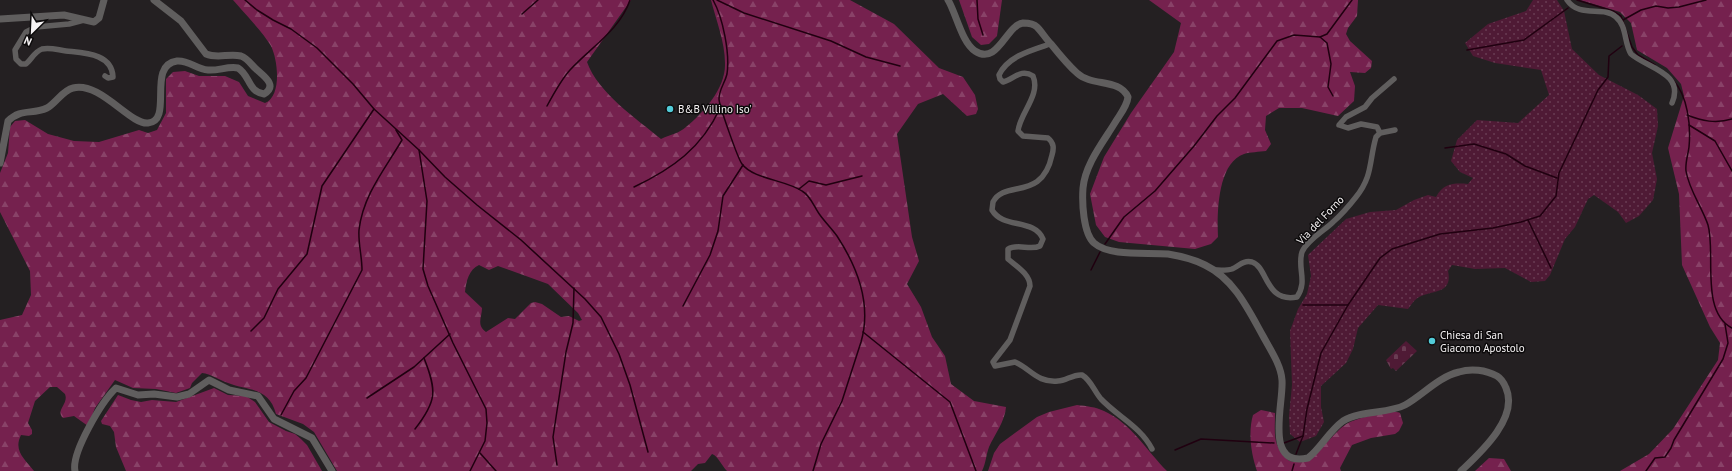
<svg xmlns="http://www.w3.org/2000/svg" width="1732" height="471" viewBox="0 0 1732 471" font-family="'PT Sans',sans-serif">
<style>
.green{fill:url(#green-dots)}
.forest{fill:url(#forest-firs);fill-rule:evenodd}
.cemetery{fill:url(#cemetery-stones)}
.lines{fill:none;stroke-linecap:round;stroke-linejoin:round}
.stream{stroke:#200010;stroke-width:1.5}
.minor{stroke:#605e5e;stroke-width:5.5}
.tertiary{stroke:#605e5e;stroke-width:7}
.poi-dot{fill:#52cbd8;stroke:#0c0a0b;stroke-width:1.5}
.labels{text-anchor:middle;stroke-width:3;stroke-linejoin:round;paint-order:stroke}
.poi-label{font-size:11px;fill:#f5f2f3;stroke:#0c0a0b;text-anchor:start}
.street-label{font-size:11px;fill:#f5f2f3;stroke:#0c0a0b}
</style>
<defs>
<pattern id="green-dots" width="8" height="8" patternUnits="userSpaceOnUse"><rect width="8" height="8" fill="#4f1a35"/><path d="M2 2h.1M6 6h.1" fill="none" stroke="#693c53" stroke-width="1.8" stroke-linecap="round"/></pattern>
<pattern id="forest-firs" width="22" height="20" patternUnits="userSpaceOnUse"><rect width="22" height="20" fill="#75214e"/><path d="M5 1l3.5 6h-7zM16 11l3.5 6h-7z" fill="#894268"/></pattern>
<pattern id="cemetery-stones" width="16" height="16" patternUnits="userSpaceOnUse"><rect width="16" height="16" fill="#4f1a35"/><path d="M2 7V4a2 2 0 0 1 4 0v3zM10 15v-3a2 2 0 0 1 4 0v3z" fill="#693c53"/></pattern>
</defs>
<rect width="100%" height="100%" fill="#242022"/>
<!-- green -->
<path class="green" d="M 1533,0 L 1557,0 L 1564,11 L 1572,49 L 1599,75 L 1638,95 L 1657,109 L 1658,126 L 1652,153 L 1657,179 L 1653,200 L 1639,216 L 1626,223 L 1618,212 L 1594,195 L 1588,199 L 1575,227 L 1565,239 L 1550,275 L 1545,281 L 1531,282 L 1505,268 L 1475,269 L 1452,265 L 1448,271 C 1453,294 1433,290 1419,297 C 1415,299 1411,305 1408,309 L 1378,305 L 1358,328 L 1353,349 L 1346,363 L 1321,386 L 1321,407 L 1324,422 L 1316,436 L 1300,442 L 1290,434 L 1289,416 L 1292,385 L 1290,331 L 1298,309 L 1307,294 L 1311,276 L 1308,255 L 1346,219 L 1370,212 L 1396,210 L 1414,200 L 1428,195 L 1436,197 C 1443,183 1455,183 1468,184 L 1473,178 L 1460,172 L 1451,161 L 1457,140 L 1477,120 L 1518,123 L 1549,95 L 1541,70 L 1495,63 L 1473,56 L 1465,43 L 1488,24 L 1526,11 Z"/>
<!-- forest -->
<g class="forest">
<path d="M 233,0 L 631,0 L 587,62 C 598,93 637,119 661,139 C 669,135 680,133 686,127 C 704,112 726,88 725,63 C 725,42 716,20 711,0 L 850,0 L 894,24 L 939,68 L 963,77 L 975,95 L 978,109 L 976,114 L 967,116 L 943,94 L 918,104 L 897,134 L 912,237 L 919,261 L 907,284 L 921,307 L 932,337 L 945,356 L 951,384 L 974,401 L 1006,407 C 1005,421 995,434 989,447 C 986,455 986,463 982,471 L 727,471 C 722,466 718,456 712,454 L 705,463 L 698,464 L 691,471 L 337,471 L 314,432 L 303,424 L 276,414 C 269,387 249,391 228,383 C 219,380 211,374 202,373 L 192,383 L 190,388 L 176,393 L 156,389 L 133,388 L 115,380 L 95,408 L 88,426 L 74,416 L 63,418 C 55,410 69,404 65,394 L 57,387 L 50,387 L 35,401 L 28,423 L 32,430 L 32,434 L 29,436 L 21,435 C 13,451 25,459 34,471 L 0,471 L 0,320 L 22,315 L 31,295 L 30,271 L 0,212 L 0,173 L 8,153 L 10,127 L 15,121 L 25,120 L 48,134 L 74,141 L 99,142 L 139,130 L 148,133 L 157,130 L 166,113 L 166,79 L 173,72 L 185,71 L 199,76 L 225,76 L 239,82 L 248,96 L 265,103 C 282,96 278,60 271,46 C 263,32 244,13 233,0 ZM 479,265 L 489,270 L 498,266 L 548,284 L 578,313 L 582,320 L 579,321 L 569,316 L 561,317 L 542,304 L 535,302 L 531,303 L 515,319 L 508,318 L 486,332 C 476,325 482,317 482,308 L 465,292 C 466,282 469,269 479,265 Z"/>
<path d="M 959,0 L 1002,0 L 997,36 L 989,44 L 981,45 L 972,37 Z"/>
<path d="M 1149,0 L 1358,0 L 1357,16 L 1348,28 L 1346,34 L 1350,41 L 1372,61 L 1371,68 L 1365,73 L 1350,72 L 1355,86 L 1354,101 L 1338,116 L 1302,108 L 1279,108 L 1266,116 L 1265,130 L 1271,144 L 1266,151 C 1259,152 1250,152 1244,154 C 1217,163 1217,215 1218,237 L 1211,244 L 1195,249 L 1119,242 L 1105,237 L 1096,225 L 1090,194 L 1104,157 L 1131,113 L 1174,52 L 1181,23 Z"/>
<path d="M 1580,0 L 1732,0 L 1732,471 L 1620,471 L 1649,454 L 1673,429 L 1718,360 L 1720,343 L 1710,327 L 1682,265 L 1679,194 L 1668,148 L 1684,96 L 1681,84 L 1667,68 L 1637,50 L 1631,23 L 1620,12 Z"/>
<path d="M 214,388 L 228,395 L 246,396 L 255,402 L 269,422 L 286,431 L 295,434 L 301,439 L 307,445 L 322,471 L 126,471 L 116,447 L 114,432 L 110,426 L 102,424 L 101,421 L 118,395 L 131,400 L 141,402 L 152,400 L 176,402 Z"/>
<path d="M 1077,405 C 1086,406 1096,407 1104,411 C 1131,423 1147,451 1167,471 L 988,471 L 994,453 L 1000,444 L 1037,417 L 1049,412 Z"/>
<path d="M 1261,410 L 1275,413 C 1275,434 1272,445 1288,460 C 1309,471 1330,435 1345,425 C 1352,419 1393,409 1400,413 L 1403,423 L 1399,431 L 1395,434 L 1371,438 L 1352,445 L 1340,468 L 1341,471 L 1257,471 C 1251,454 1248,432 1253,415 Z"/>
<path d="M 1489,458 L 1504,459 L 1511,471 L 1475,471 Z"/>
</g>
<!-- cemetery -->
<path class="cemetery" d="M 1406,341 L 1417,351 L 1396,371 L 1393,368 L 1391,369 L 1386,360 Z"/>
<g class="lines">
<!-- stream -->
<g class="stream">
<path d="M 245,0 L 257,10 L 273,20 L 291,29 L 317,48 L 353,84 L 374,109 L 419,150 L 445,177 L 477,205 L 521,240 L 585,299 L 601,317 L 619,354 L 630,385 L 648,452"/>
<path d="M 713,0 C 723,18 730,53 727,74 C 725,83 719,89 719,99 C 719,105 738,159 742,164 C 753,179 786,180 802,191 C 811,196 814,207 820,215 C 825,222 832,229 837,236 C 858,268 872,304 861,342 L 842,401 L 821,444 L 813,471"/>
<path d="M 717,0 L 744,13 L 831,41 L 866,57 L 900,66"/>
<path d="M 977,0 L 978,19 L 983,35"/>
<path d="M 1577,0 L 1613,11 L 1621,16 L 1632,47 L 1638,55 L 1655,65"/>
<path d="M 522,14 L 538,0"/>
<path d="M 1623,20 L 1641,10 L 1656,6 L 1668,8 L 1679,7 L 1706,0"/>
<path d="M 1320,37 L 1327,43 L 1331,64 L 1328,87 L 1333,96"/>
<path d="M 1467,50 L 1524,40 L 1568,8"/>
<path d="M 1673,80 C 1688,96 1691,126 1689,147 C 1688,155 1685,163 1686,171 C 1689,190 1702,207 1708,225 C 1716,253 1700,312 1732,328"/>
<path d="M 547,106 C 554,93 561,80 570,70 C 591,47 620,30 630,0"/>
<path d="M 1687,115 C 1702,121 1716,124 1732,119"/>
<path d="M 1689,125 L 1715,141 L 1732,171"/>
<path d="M 1445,148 L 1474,144 L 1506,154 L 1525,166 L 1557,178"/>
<path d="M 419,150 L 427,201 L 423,269 L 428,286 L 453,343 L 486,409 L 487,423 L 485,441 L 470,471"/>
<path d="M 634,187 C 672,169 702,148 720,108"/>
<path d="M 799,189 L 809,181 L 826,185 L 862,176"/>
<path d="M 1528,220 L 1551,268"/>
<path d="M 1105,244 L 1124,217 L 1155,191 L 1194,146 L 1217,116 L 1235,98 L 1277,41 L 1294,35 L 1320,37 L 1327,34 L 1352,0"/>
<path d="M 1091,270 L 1100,252"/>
<path d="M 1303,305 L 1348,305"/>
<path d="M 683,306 L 710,255 L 718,231 L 723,196 L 743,165"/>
<path d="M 251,331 L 264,318 L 278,289 L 307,254 L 322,186 L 374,109"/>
<path d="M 863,332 L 950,402 L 976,471"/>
<path d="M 367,398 L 414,367 L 450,334"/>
<path d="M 281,415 L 294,391 L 306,378 L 362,270 C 362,256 358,243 359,230 C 363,195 385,169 402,140 L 396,130"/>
<path d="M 415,429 C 437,401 437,391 424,358"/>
<path d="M 1284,443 L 1303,436"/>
<path d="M 1175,450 L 1201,439 L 1274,443"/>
<path d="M 480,453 L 496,471"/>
<path d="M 1296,454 L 1303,436 L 1307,409 L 1321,353 L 1348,305 L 1380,258 L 1392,249 L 1440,234 L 1493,228 L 1521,222 L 1540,216 L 1556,196 L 1559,173 L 1598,90 L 1608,77 L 1609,56 L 1622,46"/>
<path d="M 557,465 L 553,437 L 566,352 L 573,323 L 574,288"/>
<path d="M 1292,471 L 1294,464"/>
<path d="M 1646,471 L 1655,458 L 1665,457 L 1671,448 L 1674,440 L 1723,359 L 1728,343 L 1725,324"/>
</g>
<!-- minor -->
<g class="minor">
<path d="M 1567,0 C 1580,19 1603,5 1616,17 C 1627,26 1624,43 1631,54 C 1647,68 1685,73 1672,103"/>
<path d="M 84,20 L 69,24 L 36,27 L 26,32 L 15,50 L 16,59 L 21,64 L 26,64 C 32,59 34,52 42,49 C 50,47 58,50 66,51 C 83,53 112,53 113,77 L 108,78 L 105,76"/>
<path d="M 1050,44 C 1032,50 1008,56 999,75 L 1000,79 L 1003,82 C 1014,79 1021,68 1033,76 C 1041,95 1020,113 1018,131 L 1023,136 L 1048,138 C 1054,143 1054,148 1052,155 C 1042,202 1005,179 993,202 L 992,210 C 1003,229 1034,218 1043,239 L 1040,246 C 1030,251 1018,243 1008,249 L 1008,259 C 1016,266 1030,274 1030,286 L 1010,340 L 993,362 L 995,366 L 1015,362 C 1031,369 1037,383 1058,381 C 1066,381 1073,374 1082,375 C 1091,380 1094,391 1101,399 C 1117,416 1141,427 1152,449"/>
<path d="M 1380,133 L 1377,127 L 1361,124 L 1348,128 L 1339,125 L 1346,117 L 1365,107 L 1372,98 L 1394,79"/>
<path d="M 1213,270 C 1219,270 1226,271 1232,269 C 1239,266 1243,260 1252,262 C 1268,267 1265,303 1297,297 C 1308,281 1297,268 1302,252 C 1307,240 1324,231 1333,222 C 1341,215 1349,206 1356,197 C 1373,176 1369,161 1376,137 L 1380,133 L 1395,130"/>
</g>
<!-- tertiary -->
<g class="tertiary">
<path d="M 948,0 C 956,13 962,43 975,51 C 998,66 1006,25 1023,23 C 1027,23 1034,24 1037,27 C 1042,32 1046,39 1051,44 C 1059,54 1068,65 1077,73 C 1092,87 1119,78 1128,97 C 1127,106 1121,113 1116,121 C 1104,141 1085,164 1083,188 C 1082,202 1083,233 1094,243 C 1110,257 1147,252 1168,254 C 1181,256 1193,259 1205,265 C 1234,279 1248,309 1263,336 C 1270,349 1281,365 1282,380 C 1284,403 1263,468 1308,458 C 1321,448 1329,431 1343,421 C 1361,410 1388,414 1405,405 C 1423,395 1438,377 1459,372 C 1471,368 1486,370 1497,376 C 1502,379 1504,383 1506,388 C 1519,418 1480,453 1461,471"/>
<path d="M 0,19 L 64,15 L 94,22 L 99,18 L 104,0"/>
<path d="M 0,163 L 8,121 C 21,108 32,115 47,108 C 56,103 63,90 73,88 C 100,81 130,125 148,123 C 174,121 146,65 177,61 C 189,60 196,69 208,70 C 218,71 228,66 238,68 C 250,75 248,92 264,94 C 279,85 262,75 255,68 C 251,64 247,58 241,56 C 229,53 218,59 206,54 L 181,21 L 154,0"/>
<path d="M 75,471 C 71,453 102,401 116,388 L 138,395 L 154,394 L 177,397 L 189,394 L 209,380 L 229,390 L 258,396 L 274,419 L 312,438 L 332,471"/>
</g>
</g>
<!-- markers -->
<g class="poi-dot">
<circle cx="670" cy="109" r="4"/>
<circle cx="1432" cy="341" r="4"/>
</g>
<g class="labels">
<!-- poi labels -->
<g class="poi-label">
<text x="678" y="113">B&amp;B Villino Iso'</text>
<text x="1440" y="339">Chiesa di San<tspan x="1440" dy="13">Giacomo Apostolo</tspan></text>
</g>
<!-- street labels -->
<g class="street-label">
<text transform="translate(1320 220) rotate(-46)" y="4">Via del Forno</text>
</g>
</g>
<!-- north arrow -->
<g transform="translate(32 32) rotate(204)" stroke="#0c0a0b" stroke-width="3" paint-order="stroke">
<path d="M0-3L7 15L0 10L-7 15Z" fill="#f5f2f3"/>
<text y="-6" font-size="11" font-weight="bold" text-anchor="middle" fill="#f5f2f3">N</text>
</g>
</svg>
